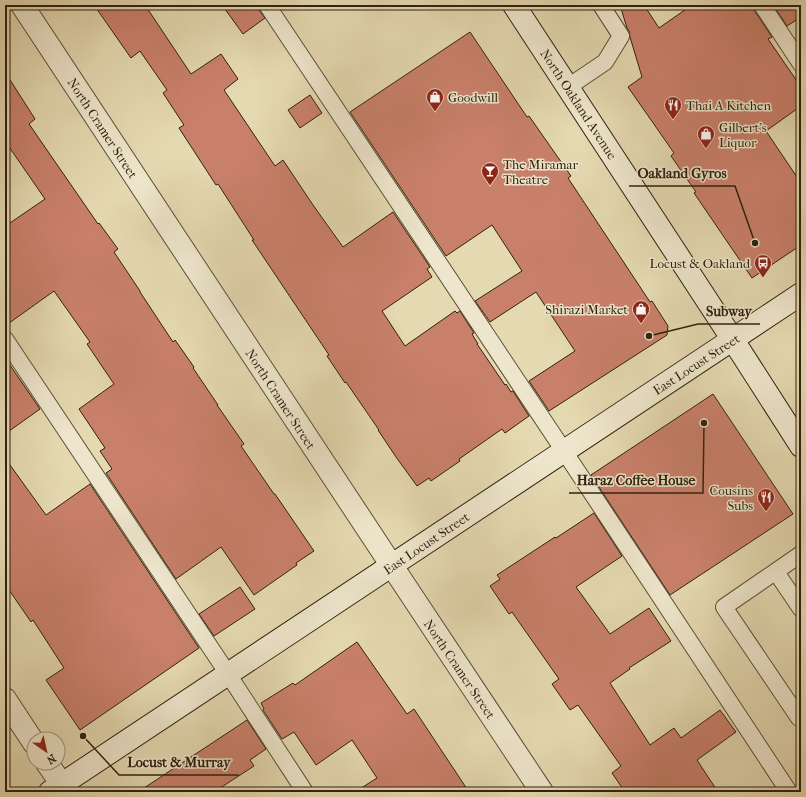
<svg xmlns="http://www.w3.org/2000/svg" width="806" height="797" viewBox="0 0 806 797" font-family="'IM FELL French Canon',serif">
<style>
.building{fill:#c9806b;stroke:#2e210e}
.lines{fill:none;stroke-linecap:round;stroke-linejoin:round}
.lane-casing{stroke:#5c4f37;stroke-width:18}
.street-casing{stroke:#5c4f37;stroke-width:24}
.secondary-casing{stroke:#2e210e;stroke-width:24}
.lane{stroke:#eee6cc;stroke-width:16}
.street{stroke:#eee6cc;stroke-width:22}
.secondary{stroke:#eee6cc;stroke-width:22}
.labels{text-anchor:middle;stroke-width:3;stroke-linejoin:round;paint-order:stroke}
.poi-label{font-size:13px;fill:#2e210e;stroke:#eee6cc;text-anchor:start}
.street-label{font-size:13px;fill:#2e210e;stroke:#eee6cc}
.leader{fill:none;stroke:#2e210e;stroke-width:1.5}
.callout-dot{fill:#2e210e;stroke:#eee6cc;stroke-width:1.5}
.callout-label{font-size:14px;text-anchor:middle;font-weight:bold;fill:#2e210e;stroke:#eee6cc;stroke-width:3;stroke-linejoin:round;paint-order:stroke}
</style>
<rect width="100%" height="100%" fill="#e5d9b1"/>
<filter id="stains"><feTurbulence type="fractalNoise" baseFrequency=".005" numOctaves="4"/><feColorMatrix values="0 0 0 0 .2 0 0 0 0 .09 0 0 0 0 .02 0 0 0 .5 -.17"/></filter>
<radialGradient id="worn" r=".72"><stop offset=".6" stop-color="#630" stop-opacity="0"/><stop offset="1" stop-color="#630" stop-opacity=".3"/></radialGradient>
<!-- building -->
<g class="building">
<path d="M 94,5 L 145,5 L 191,74 L 221,54 L 238,79 L 224,90 L 275,166 L 283,160 L 313,205 L 343,247 L 393,212 L 430,267 L 427,269 L 432,277 L 382,311 L 405,346 L 455,311 L 457,313 L 460,311 L 474,333 L 472,334 L 478,344 L 477,344 L 505,385 L 506,384 L 511,392 L 513,391 L 529,416 L 505,433 L 502,429 L 459,459 L 460,461 L 431,481 L 429,478 L 417,486 L 396,457 L 378,430 L 379,430 L 346,382 L 345,383 L 327,356 L 329,355 L 252,240 L 254,240 L 218,184 L 216,185 L 179,128 L 184,125 L 163,93 L 167,90 L 140,51 L 131,58 Z"/>
<path d="M 222,5 L 258,5 L 259,10 L 265,18 L 243,34 Z"/>
<path d="M 620,5 L 644,5 L 659,28 L 692,5 L 753,5 L 754,10 L 772,37 L 768,39 L 801,87 L 801,106 L 766,131 L 801,183 L 801,245 L 752,278 L 694,193 L 696,192 L 671,156 L 674,153 L 628,87 L 642,77 L 630,37 L 629,31 L 627,28 Z"/>
<path d="M 773,5 L 801,5 L 801,17 L 787,26 Z"/>
<path d="M 470,32 L 527,117 L 529,116 L 571,176 L 568,178 L 650,302 L 652,301 L 668,326 L 667,335 L 549,411 L 529,381 L 575,351 L 536,292 L 490,322 L 475,301 L 522,271 L 492,225 L 446,256 L 350,112 Z"/>
<path d="M 5,72 L 35,119 L 29,124 L 98,224 L 99,223 L 118,249 L 114,252 L 140,291 L 140,292 L 173,342 L 175,340 L 194,367 L 193,368 L 218,405 L 217,405 L 244,444 L 241,446 L 274,494 L 275,494 L 314,551 L 296,563 L 297,565 L 254,595 L 221,547 L 176,579 L 106,473 L 112,469 L 100,451 L 105,448 L 79,409 L 114,384 L 87,344 L 90,342 L 54,291 L 5,326 L 5,229 L 8,227 L 7,225 L 45,199 L 5,141 Z"/>
<path d="M 310,95 L 322,113 L 300,128 L 288,110 Z"/>
<path d="M 5,358 L 40,409 L 5,434 Z"/>
<path d="M 713,394 L 793,514 L 670,595 L 591,475 Z"/>
<path d="M 5,458 L 46,515 L 90,484 L 199,648 L 80,730 L 46,680 L 64,668 L 33,620 L 31,622 L 5,584 Z"/>
<path d="M 594,513 L 622,556 L 576,587 L 610,634 L 649,608 L 671,641 L 629,668 L 630,669 L 610,683 L 650,745 L 674,728 L 681,738 L 720,710 L 736,732 L 697,760 L 718,792 L 625,792 L 612,773 L 621,766 L 578,705 L 570,710 L 552,684 L 559,679 L 512,612 L 509,614 L 490,586 L 500,579 L 497,575 L 555,537 L 556,538 Z"/>
<path d="M 240,587 L 255,609 L 214,636 L 199,614 Z"/>
<path d="M 357,642 L 407,714 L 414,709 L 469,792 L 355,792 L 377,778 L 352,740 L 316,765 L 294,732 L 282,739 L 263,710 L 264,709 L 261,703 L 293,683 L 295,685 Z"/>
<path d="M 247,720 L 266,749 L 250,760 L 254,766 L 214,792 L 138,792 Z"/>
</g>
<g class="lines">
<!-- lane casing -->
<g class="lane-casing">
<g id="lane">
<path d="M 267,5 L 564,451 L 789,792"/>
<path d="M 762,5 L 801,64"/>
<path d="M 568,87 L 605,62 L 621,36 L 601,5"/>
<path d="M 5,339 L 228,674 L 305,792"/>
<path d="M 801,554 L 724,607 L 799,718 L 801,717"/>
<path d="M 776,572 L 801,609"/>
</g>
</g>
<!-- street casing -->
<g class="street-casing">
<g id="street">
<path d="M 22,5 L 392,566 L 542,792"/>
<path d="M 5,699 L 34,743"/>
<path d="M 47,763 L 67,792"/>
</g>
</g>
<!-- secondary casing -->
<g class="secondary-casing">
<g id="secondary">
<path d="M 514,5 L 733,340 L 801,446"/>
<path d="M 50,792 L 801,294"/>
</g>
</g>
<!-- lane -->
<use href="#lane" class="lane"/>
<!-- street -->
<use href="#street" class="street"/>
<!-- secondary -->
<use href="#secondary" class="secondary"/>
</g>
<!-- icons -->
<defs>
<g id="shop-pin" transform="scale(0.9)"><path d="M0 17L-7.5 6A9.5 9.5 0 1 1 7.5 6Z" fill="#8f2418" stroke="#eee6cc"/><path d="M-5-2.5h2.3a2.7 3.5 0 0 1 5.4 0H5L5.5 6h-11ZM-1.5-2.5h3a1.5 2.3 0 0 0-3 0Z" fill="#fff"/></g>
<g id="restaurant-pin" transform="scale(0.9)"><path d="M0 17L-7.5 6A9.5 9.5 0 1 1 7.5 6Z" fill="#8f2418" stroke="#eee6cc"/><path d="M-5-6h1v4h1v-4h1v4h1v-4h1v5L-1.5 .5V6h-2V.5L-5-1ZM5-6V6H3V1.5H1.5Q1.5-4 5-6Z" fill="#fff"/></g>
<g id="bar-pin" transform="scale(0.9)"><path d="M0 17L-7.5 6A9.5 9.5 0 1 1 7.5 6Z" fill="#8f2418" stroke="#eee6cc"/><path d="M-6-5H6L.8 .8V4.5H3.5V6h-7V4.5H-.8V.8Z" fill="#fff"/></g>
<g id="bus-pin" transform="scale(0.9)"><path d="M0 17L-7.5 6A9.5 9.5 0 1 1 7.5 6Z" fill="#8f2418" stroke="#eee6cc"/><path d="M-5-6H5V4H4V6H2V4H-2V6H-4V4H-5ZM-3.5-4V0h7V-4ZM-3.5 1.2v1.5H-2V1.2ZM2 1.2v1.5H3.5V1.2Z" fill="#fff"/></g>
</defs>
<g fill-rule="evenodd">
<use href="#shop-pin" x="435" y="97"/>
<use href="#restaurant-pin" x="673" y="105"/>
<use href="#shop-pin" x="706" y="134"/>
<use href="#bar-pin" x="490" y="171"/>
<use href="#bus-pin" x="763" y="263"/>
<use href="#shop-pin" x="641" y="309"/>
<use href="#restaurant-pin" x="766" y="497"/>
</g>
<g class="labels">
<!-- poi labels -->
<g class="poi-label">
<text x="448" y="102">Goodwill</text>
<text x="686" y="110">Thai A Kitchen</text>
<text x="719" y="132">Gilbert's<tspan x="719" dy="15">Liquor</tspan></text>
<text x="503" y="169">The Miramar<tspan x="503" dy="15">Theatre</tspan></text>
<text x="750" y="268" text-anchor="end">Locust &amp; Oakland</text>
<text x="628" y="314" text-anchor="end">Shirazi Market</text>
<text x="753" y="495" text-anchor="end">Cousins<tspan x="753" dy="15">Subs</tspan></text>
</g>
<!-- street labels -->
<g class="street-label">
<text transform="translate(579 104) rotate(57)" y="5">North Oakland Avenue</text>
<text transform="translate(103 128) rotate(57)" y="5">North Cramer Street</text>
<text transform="translate(696 364) rotate(-33)" y="5">East Locust Street</text>
<text transform="translate(281 399) rotate(57)" y="5">North Cramer Street</text>
<text transform="translate(426 543) rotate(-34)" y="5">East Locust Street</text>
<text transform="translate(460 669) rotate(56)" y="5">North Cramer Street</text>
</g>
</g>
<!-- callouts -->
<path class="leader" d="M755 243L735 186H629M649 336L698 324H760M704 423L703 493H569M83 736L119 775H239"/>
<g class="callout-dot">
<circle cx="755" cy="243" r="4"/>
<circle cx="649" cy="336" r="4"/>
<circle cx="704" cy="423" r="4"/>
<circle cx="83" cy="736" r="4"/>
</g>
<g class="callout-label">
<text x="682" y="178">Oakland Gyros</text>
<text x="729" y="316">Subway</text>
<text x="636" y="485">Haraz Coffee House</text>
<text x="179" y="767">Locust &amp; Murray</text>
</g>
<!-- margin -->
<rect width="806" height="797" fill="none" stroke="#e5d9b1" stroke-width="20"/>
<rect x="6" y="6" width="794" height="785" fill="none" stroke="#2e210e" stroke-width="2"/>
<rect x="10" y="10" width="786" height="777" fill="none" stroke="#2e210e"/>
<!-- north arrow -->
<g transform="translate(46 751) rotate(146)"><circle r="19" fill="#eee6cc" stroke="#a19780"/>
<path d="M0-3L7 15L0 10L-7 15Z" fill="#8f2418"/>
<text y="-6" font-size="11" font-weight="bold" text-anchor="middle" fill="#2e210e">N</text>
</g>
<rect width="100%" height="100%" filter="url(#stains)"/>
<rect width="100%" height="100%" fill="url(#worn)"/>
</svg>
